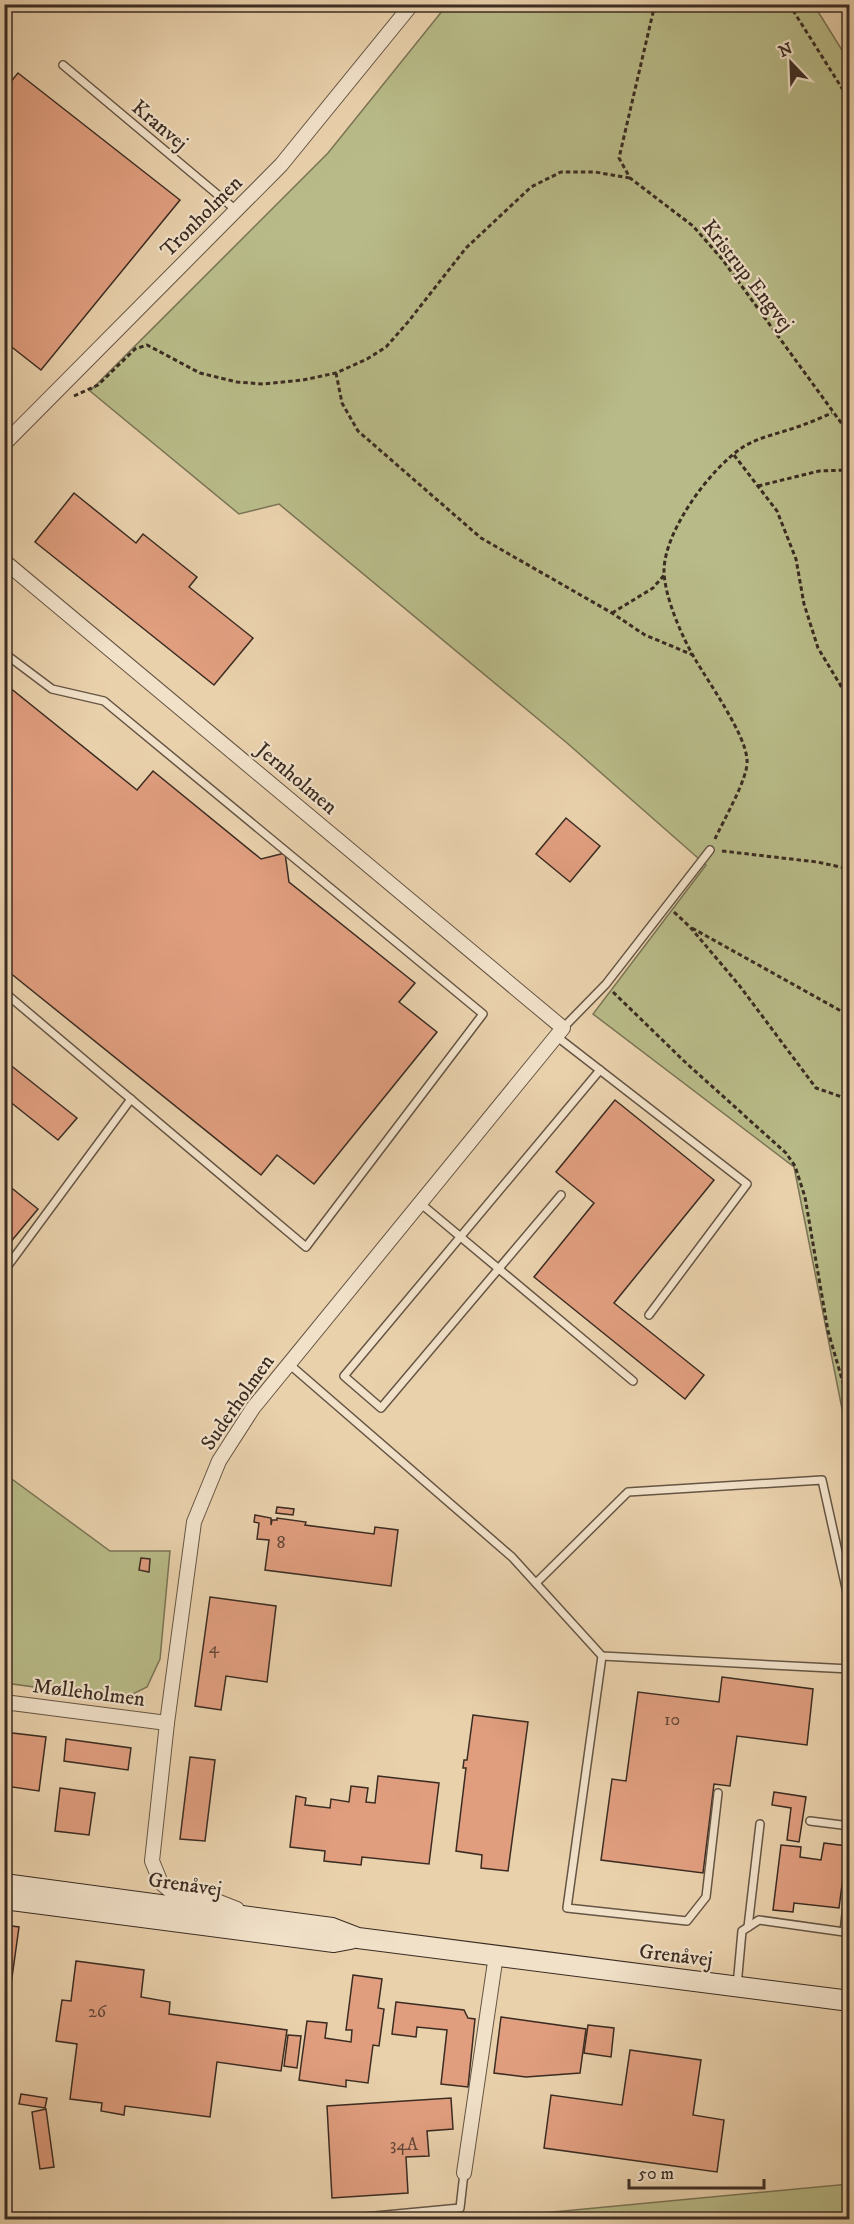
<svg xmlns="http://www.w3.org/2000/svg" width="854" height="2224" viewBox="0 0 854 2224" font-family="'IM FELL DW Pica',serif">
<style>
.green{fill:#b8bb88;stroke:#7a7455;stroke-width:1.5}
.building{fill:#e09e7f;stroke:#3b2c22;stroke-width:1.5}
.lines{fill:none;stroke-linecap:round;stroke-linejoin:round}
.lane-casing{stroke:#654;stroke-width:10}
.street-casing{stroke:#654;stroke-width:16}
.secondary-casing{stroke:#3b2c22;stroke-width:22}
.path{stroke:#3b2c22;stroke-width:3;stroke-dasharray:4.5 3;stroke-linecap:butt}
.lane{stroke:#f1e1c9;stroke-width:7}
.street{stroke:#f1e1c9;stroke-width:14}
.secondary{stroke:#f1e1c9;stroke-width:20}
.labels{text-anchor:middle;stroke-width:4.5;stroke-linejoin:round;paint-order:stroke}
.number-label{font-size:18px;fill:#644839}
.street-label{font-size:21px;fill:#3b2c22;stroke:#f1e1c9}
</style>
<rect width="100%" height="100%" fill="#e9d1ac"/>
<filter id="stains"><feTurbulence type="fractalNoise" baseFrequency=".00333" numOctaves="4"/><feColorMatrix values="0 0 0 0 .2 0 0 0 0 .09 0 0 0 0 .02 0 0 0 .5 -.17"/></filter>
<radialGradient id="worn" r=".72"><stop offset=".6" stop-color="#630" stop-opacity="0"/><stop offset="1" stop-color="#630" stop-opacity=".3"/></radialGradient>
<!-- green -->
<g class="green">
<path d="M 447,5 L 814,5 L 850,63 L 849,1444 L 794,1167 L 593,1014 L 706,865 L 567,743 L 279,504 L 239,514 L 90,391 L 328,153 Z"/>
<path d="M 5,1474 L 110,1551 L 170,1551 L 160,1659 L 147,1687 L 123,1699 L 5,1683 Z"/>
<path d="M 849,2184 L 849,2219 L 479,2219 Z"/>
</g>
<!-- building -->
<g class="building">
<path d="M 18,73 L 180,200 L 41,370 L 4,341 L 4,90 Z"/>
<path d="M 74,493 L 136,543 L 143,534 L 197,577 L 189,587 L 253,638 L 214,685 L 35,542 Z"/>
<path d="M 4,683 L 137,790 L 153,771 L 261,859 L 285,853 L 289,882 L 415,983 L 399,1002 L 437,1032 L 314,1184 L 277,1155 L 261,1175 L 4,968 L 4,946 L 10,939 L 4,935 Z"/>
<path d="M 566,818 L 600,846 L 570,882 L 536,854 Z"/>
<path d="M 4,1060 L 77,1118 L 58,1140 L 4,1097 Z"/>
<path d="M 615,1100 L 714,1180 L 614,1303 L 704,1375 L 685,1399 L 534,1277 L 594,1203 L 556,1172 Z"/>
<path d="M 4,1182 L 38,1209 L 4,1250 Z"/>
<path d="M 277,1507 L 294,1509 L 293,1515 L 276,1513 Z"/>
<path d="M 255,1515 L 271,1518 L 271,1525 L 272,1520 L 277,1520 L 277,1518 L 306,1522 L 305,1525 L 374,1534 L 375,1527 L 398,1530 L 391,1586 L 265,1570 L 269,1540 L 257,1539 L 259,1523 L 254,1522 Z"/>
<path d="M 141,1558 L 150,1559 L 149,1572 L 139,1570 Z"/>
<path d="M 210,1597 L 276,1606 L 267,1682 L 226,1676 L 221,1710 L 195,1706 Z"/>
<path d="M 722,1677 L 813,1689 L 807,1745 L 737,1736 L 730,1786 L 714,1784 L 703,1873 L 601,1860 L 612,1779 L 626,1781 L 638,1692 L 719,1702 Z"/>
<path d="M 473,1715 L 528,1722 L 508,1871 L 481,1868 L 482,1855 L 456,1851 L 466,1768 L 463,1768 L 464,1760 L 467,1760 Z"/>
<path d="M 4,1732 L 46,1737 L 39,1791 L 6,1786 L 4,1799 Z"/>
<path d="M 66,1739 L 131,1748 L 128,1770 L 64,1761 Z"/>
<path d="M 190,1757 L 215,1760 L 205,1841 L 180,1839 Z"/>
<path d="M 378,1776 L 439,1783 L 429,1864 L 362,1857 L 361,1865 L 324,1861 L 325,1851 L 290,1847 L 296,1796 L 306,1798 L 305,1805 L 330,1808 L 331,1799 L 349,1802 L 351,1786 L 368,1788 L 366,1802 L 375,1803 Z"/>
<path d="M 60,1788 L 95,1793 L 89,1835 L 55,1831 Z"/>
<path d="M 774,1792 L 806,1797 L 799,1842 L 787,1840 L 791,1808 L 772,1805 Z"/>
<path d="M 824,1843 L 847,1846 L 839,1908 L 794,1903 L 793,1912 L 773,1910 L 781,1845 L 801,1847 L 800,1857 L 821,1860 Z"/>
<path d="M 4,1925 L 19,1927 L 4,2035 Z"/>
<path d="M 76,1961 L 144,1970 L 141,1997 L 170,2002 L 169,2014 L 287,2030 L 281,2071 L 217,2062 L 210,2117 L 125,2106 L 124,2115 L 101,2111 L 102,2103 L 70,2099 L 77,2044 L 56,2041 L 62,2000 L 71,2001 Z"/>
<path d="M 353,1975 L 382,1979 L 378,2008 L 384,2009 L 379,2046 L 373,2045 L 368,2083 L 346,2080 L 346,2087 L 299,2080 L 307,2021 L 327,2023 L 325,2038 L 351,2042 L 352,2030 L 346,2030 Z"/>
<path d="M 396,2002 L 464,2010 L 468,2018 L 475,2019 L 468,2087 L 441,2084 L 447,2030 L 417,2027 L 416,2037 L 392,2034 Z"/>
<path d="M 501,2017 L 586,2029 L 580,2073 L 526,2077 L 494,2073 Z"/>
<path d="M 588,2025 L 614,2028 L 611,2057 L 584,2053 Z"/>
<path d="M 288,2035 L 301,2036 L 297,2068 L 284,2066 Z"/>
<path d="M 630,2050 L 701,2060 L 693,2115 L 724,2120 L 717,2172 L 544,2148 L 551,2095 L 622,2105 Z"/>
<path d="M 21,2094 L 47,2098 L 45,2108 L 19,2104 Z"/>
<path d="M 451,2098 L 453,2129 L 427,2131 L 429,2156 L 406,2157 L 408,2193 L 332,2198 L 327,2106 Z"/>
<path d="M 46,2109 L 54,2167 L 40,2169 L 32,2112 Z"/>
<path d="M 4,2144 L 10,2173 L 4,2173 Z"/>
</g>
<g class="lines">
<!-- lane casing -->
<g class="lane-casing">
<g id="lane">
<path d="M 63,65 L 236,210"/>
<path d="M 4,653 L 52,689 L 104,701 L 483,1014 L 306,1247 L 4,992"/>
<path d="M 563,1028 L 606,984 L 710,850"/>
<path d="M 556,1036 L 747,1184 L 649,1315"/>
<path d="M 561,1195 L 381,1408 L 344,1376 L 600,1070"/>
<path d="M 420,1203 L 633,1381"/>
<path d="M 4,1271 L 131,1099"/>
<path d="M 289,1364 L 512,1557 L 602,1656 L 850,1669"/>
<path d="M 536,1583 L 628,1492 L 822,1480 L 850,1606"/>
<path d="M 602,1656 L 567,1908 L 687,1921 L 706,1897 L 718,1793"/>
<path d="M 810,1821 L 850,1826"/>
<path d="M 748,1927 L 760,1824"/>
<path d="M 737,1986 L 742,1931 L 759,1920 L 844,1932 L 850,1879"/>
<path d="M 333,2220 L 460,2208 L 464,2173"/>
</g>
</g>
<!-- street casing -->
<g class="street-casing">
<g id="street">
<path d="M 4,444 L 281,165 L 412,4"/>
<path d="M 4,561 L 563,1028 L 253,1408 L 219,1461 L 194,1522 L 167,1723 L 152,1861 L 161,1883 L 175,1895 L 214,1900 L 237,1909"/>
<path d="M 4,1702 L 167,1723"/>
<path d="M 464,2173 L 496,1955"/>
</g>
</g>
<!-- secondary casing -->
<g class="secondary-casing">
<g id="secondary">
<path d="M 4,1884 L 332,1928 L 358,1938 L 850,2001"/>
<path d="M 4,1899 L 334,1942 L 350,1939"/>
</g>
</g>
<!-- path -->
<g class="path">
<path d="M 655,4 L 619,158 L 630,178 L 693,226 L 722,259 L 850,435"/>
<path d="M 789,4 L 850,101"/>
<path d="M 336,373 L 342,403 L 358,431 L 481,538 L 612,613 L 645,635 L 693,655"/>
<path d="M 74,396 L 98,385 L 135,349 L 147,345 L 200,373 L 237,382 L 263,384 L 303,380 L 336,373 L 367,359 L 386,347 L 408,322 L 466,248 L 531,187 L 561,172 L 595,172 L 630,178"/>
<path d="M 734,455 L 777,511 L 796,559 L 804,604 L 818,648 L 850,701"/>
<path d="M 758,486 L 819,471 L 850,470"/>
<path d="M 612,613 L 653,588 L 665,574"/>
<path d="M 715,839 C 723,821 749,777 747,760 C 746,735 709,683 695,659 C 682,637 664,596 664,570 C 665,530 710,469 743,447 C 759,437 777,434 794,428 C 807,424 820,418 832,413"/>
<path d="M 722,851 L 817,862 L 850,869"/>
<path d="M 674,912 L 690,927 L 739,985 L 816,1088 L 842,1097 L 850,1102"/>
<path d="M 692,928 L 850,1016"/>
<path d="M 613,992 L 684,1061 L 786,1153 L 795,1166 L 805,1197 L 828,1331 L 850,1407"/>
</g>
<!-- lane -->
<use href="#lane" class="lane"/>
<!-- street -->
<use href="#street" class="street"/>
<!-- secondary -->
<use href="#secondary" class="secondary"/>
</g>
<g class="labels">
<!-- number labels -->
<g class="number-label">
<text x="281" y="1548">8</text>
<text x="214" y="1653">4</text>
<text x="672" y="1725">10</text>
<text x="97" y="2017">26</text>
<text x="404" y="2150">34A</text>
</g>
<!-- street labels -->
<g class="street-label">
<text transform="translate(160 125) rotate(40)" y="7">Kranvej</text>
<text transform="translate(201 216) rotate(-45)" y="7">Tronholmen</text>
<text transform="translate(748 275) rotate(52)" y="7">Kristrup Engvej</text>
<text transform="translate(297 778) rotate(40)" y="7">Jernholmen</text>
<text transform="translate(237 1402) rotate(-55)" y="7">Suderholmen</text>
<text transform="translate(89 1692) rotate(7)" y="7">Mølleholmen</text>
<text transform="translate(185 1884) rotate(8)" y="7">Grenåvej</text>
<text transform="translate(676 1955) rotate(7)" y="7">Grenåvej</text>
</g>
</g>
<!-- margin -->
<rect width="854" height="2224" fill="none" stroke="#e9d1ac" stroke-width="24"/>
<rect x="6" y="6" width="842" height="2212" fill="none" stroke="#3b2c22" stroke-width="3"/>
<rect x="12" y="12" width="830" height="2200" fill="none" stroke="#3b2c22" stroke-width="1.5"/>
<!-- north arrow -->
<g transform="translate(791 63) rotate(337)" stroke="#f1e1c9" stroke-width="4.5" paint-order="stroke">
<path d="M0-4.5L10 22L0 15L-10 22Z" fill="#3b2c22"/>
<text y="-9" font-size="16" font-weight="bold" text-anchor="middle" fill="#3b2c22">N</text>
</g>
<!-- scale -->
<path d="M629 2179v9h135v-9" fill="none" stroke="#3b2c22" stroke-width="3"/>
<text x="638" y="2179" font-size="18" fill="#3b2c22" stroke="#f1e1c9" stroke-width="4.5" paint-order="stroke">50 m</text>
<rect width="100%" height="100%" filter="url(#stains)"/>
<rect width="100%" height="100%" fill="url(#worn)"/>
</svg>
